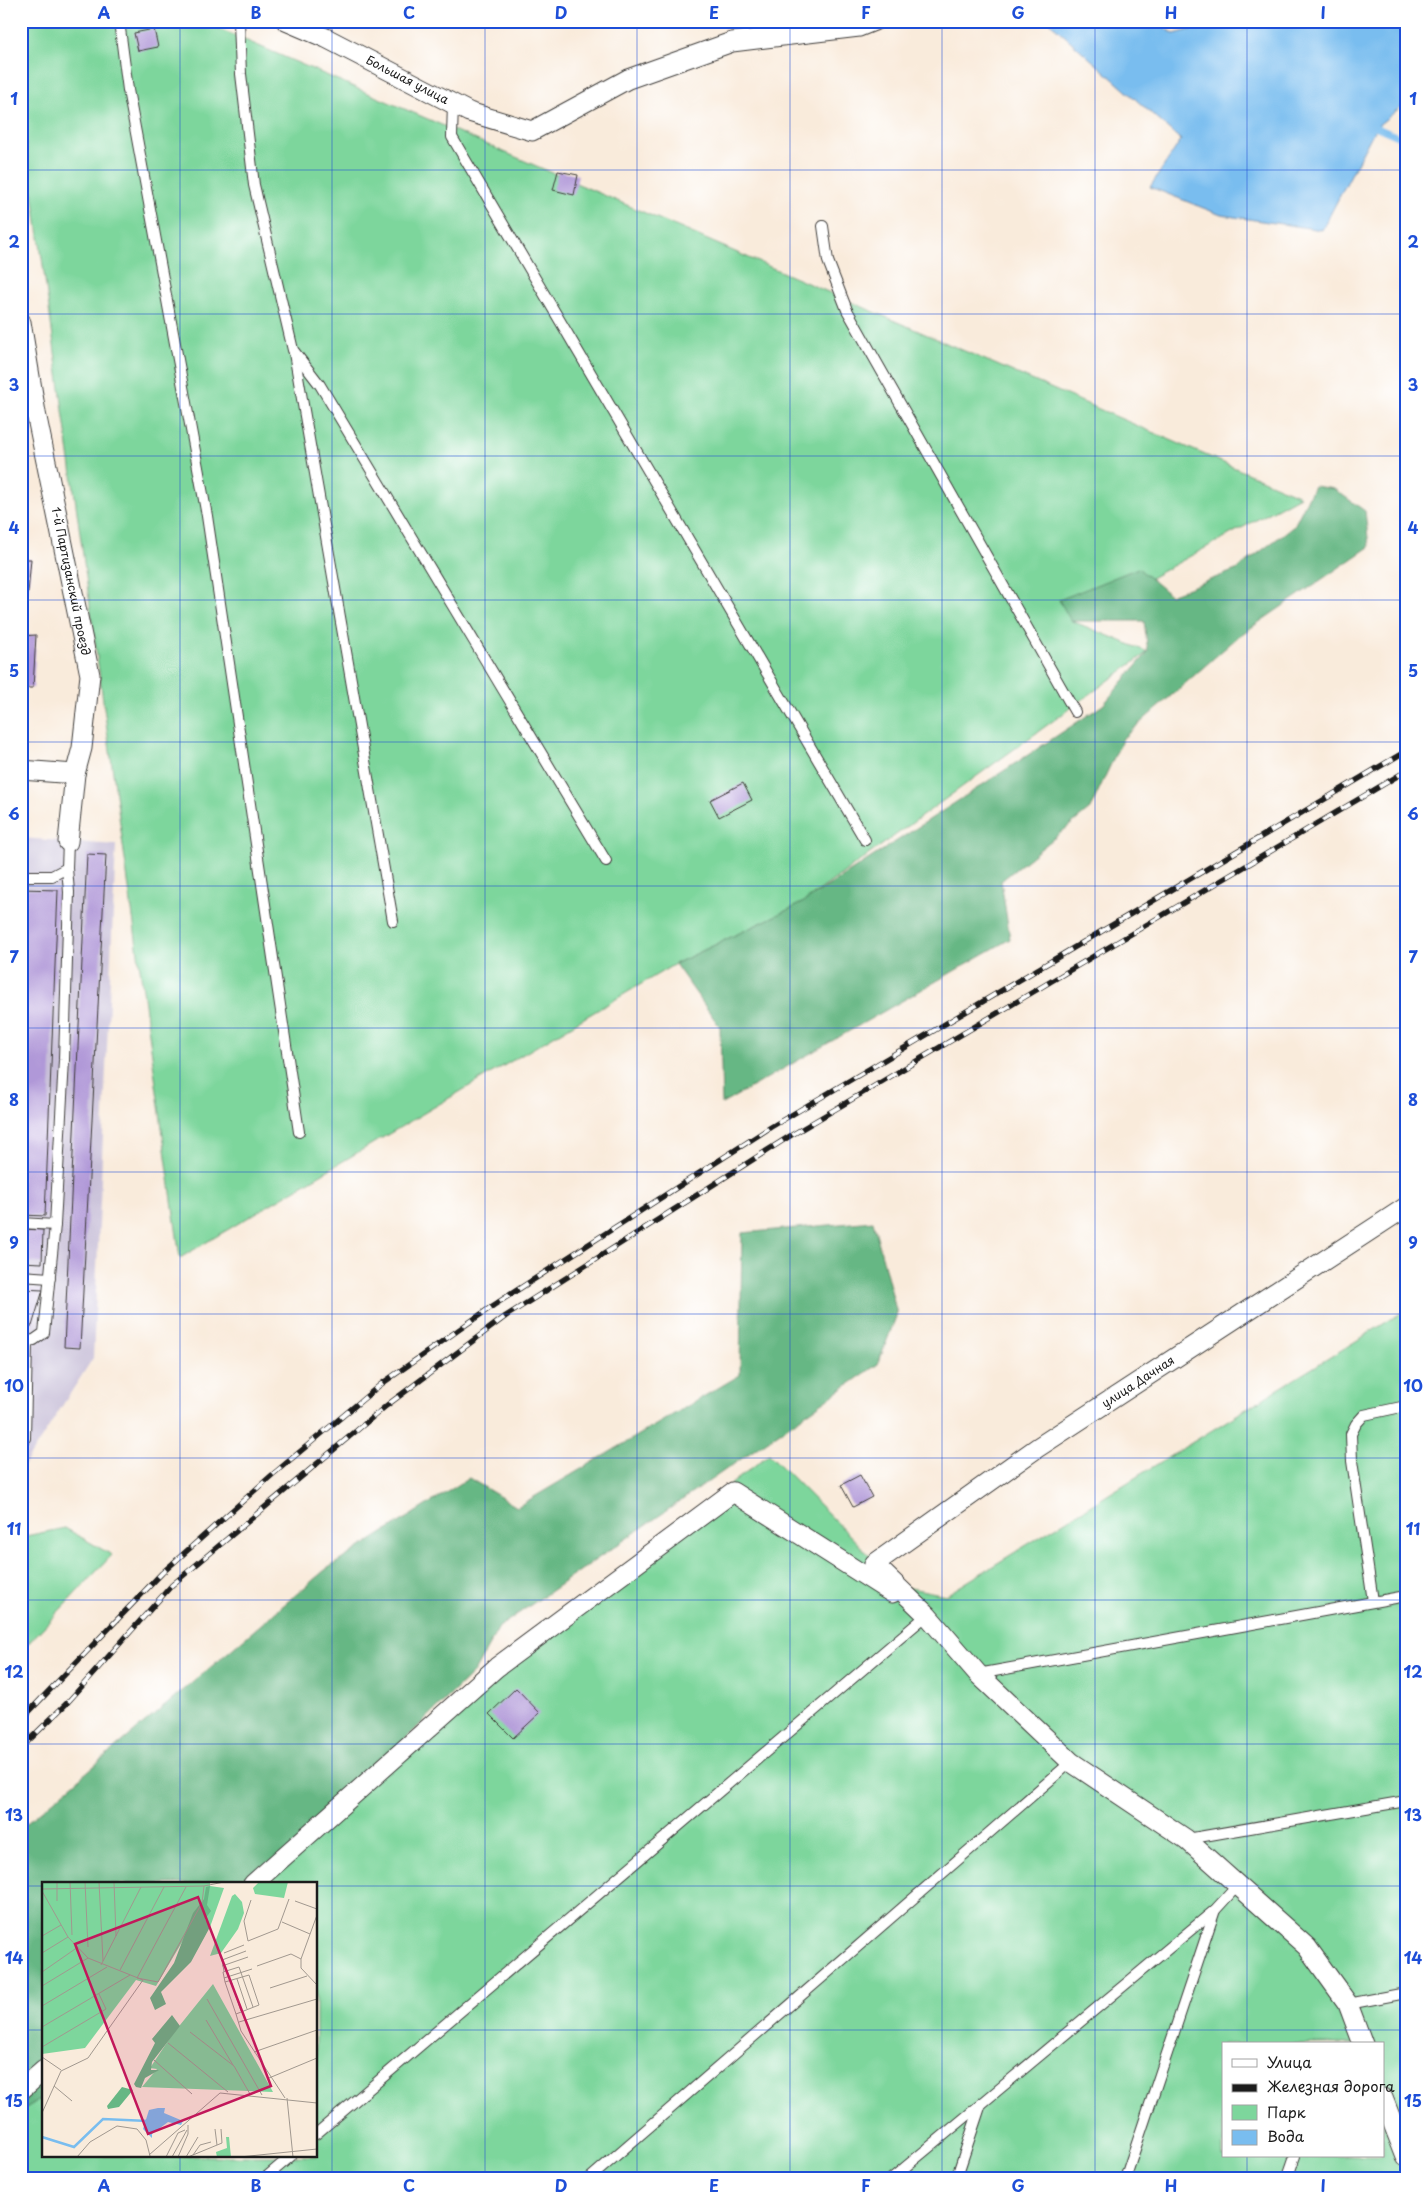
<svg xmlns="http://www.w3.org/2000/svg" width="1427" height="2200" viewBox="0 0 1427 2200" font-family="'Playpen Sans',sans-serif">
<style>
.industrial{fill:#c8bfd8}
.green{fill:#7dd69c;stroke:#4c795c;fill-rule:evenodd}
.forest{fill:#66b784;stroke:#416a50}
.water{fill:#79bdef;stroke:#4a6c86}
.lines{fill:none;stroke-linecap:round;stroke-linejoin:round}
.stream{stroke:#79bdef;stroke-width:6}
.building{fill:#b098d8}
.service-casing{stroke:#3d3b39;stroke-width:12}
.minor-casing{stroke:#3d3b39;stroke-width:21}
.service{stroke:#fff;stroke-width:10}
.minor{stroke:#fff;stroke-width:19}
.rail-casing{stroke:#1c1c1c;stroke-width:5.5}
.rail{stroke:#fff;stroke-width:4;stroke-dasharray:11;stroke-linecap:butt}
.grid{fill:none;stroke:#1d4ed8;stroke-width:1;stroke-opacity:0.55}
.labels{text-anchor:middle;stroke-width:4.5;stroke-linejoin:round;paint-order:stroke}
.street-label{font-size:12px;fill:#1c1c1c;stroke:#fff}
.inset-river{fill:none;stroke:#79bdef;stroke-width:2.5}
.inset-road{fill:none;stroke:#a1988f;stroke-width:1}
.view{fill:#c2185b;fill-opacity:0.15;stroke:#c2185b;stroke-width:2.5}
.inset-edge{fill:none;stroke:#1c1c1c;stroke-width:2.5}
.neatline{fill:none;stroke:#1d4ed8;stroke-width:2}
.grid-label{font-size:16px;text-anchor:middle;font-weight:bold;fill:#1d4ed8}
</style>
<rect width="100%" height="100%" fill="#fff"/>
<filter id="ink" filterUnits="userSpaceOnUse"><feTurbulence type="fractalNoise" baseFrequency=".02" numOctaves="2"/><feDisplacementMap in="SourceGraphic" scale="10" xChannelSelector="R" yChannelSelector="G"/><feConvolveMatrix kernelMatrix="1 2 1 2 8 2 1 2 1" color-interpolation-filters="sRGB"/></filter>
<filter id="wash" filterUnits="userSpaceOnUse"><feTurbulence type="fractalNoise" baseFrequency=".0096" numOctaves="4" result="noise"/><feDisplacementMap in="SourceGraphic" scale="20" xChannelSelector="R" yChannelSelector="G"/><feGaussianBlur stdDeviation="1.12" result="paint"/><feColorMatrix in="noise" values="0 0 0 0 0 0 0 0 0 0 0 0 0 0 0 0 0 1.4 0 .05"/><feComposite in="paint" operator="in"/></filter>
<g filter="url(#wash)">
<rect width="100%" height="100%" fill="#f9ebdb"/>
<!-- industrial -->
<path class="industrial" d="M 21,838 L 116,845 L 93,1358 L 21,1470 Z"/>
<!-- green -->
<g class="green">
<path d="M 21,21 L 201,21 L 1300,496 L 1072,621 L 1148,652 L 802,903 L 675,964 L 180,1258 L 21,106 Z"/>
<path d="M 1406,1310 L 1406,2179 L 21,2179 L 21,2049 L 44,2031 L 44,2156 L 316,2156 L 316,1884 L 229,1884 L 769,1454 L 900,1586 L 946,1595 ZM 1223,2044 L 1383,2044 L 1383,2156 L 1223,2156 Z"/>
<path d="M 65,1528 L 112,1555 L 21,1651 L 21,1537 Z"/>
</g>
<!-- forest -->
<g class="forest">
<path d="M 1314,486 L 1334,489 L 1365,511 L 1369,547 L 1239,636 L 1123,738 L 1090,809 L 1001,881 L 1010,939 L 722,1104 L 720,1027 L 675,964 L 802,903 L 1034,751 L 1103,705 L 1148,652 L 1144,621 L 1071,621 L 1059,600 L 1138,568 L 1170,595 L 1236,570 L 1294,526 Z"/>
<path d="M 873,1221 L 897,1314 L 878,1364 L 499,1627 L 474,1672 L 257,1884 L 44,1884 L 44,2097 L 21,2111 L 21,1828 L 325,1570 L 469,1478 L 517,1507 L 740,1375 L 742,1233 Z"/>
</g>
<!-- water -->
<path class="water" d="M 1048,21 L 1155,21 L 1174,34 L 1224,21 L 1406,21 L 1406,103 L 1376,127 L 1322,230 L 1221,215 L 1150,187 L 1181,140 Z"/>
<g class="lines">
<!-- stream -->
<path class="stream" d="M 1376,127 L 1406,140"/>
</g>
<g id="blocks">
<!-- building -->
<g class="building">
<path d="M 154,29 L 158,47 L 138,51 L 134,33 Z"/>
<path d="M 558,171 L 578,175 L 574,195 L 553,190 Z"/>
<path d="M 21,559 L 31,559 L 28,593 L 21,593 Z"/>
<path d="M 36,635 L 33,688 L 21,688 L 21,636 Z"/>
<path d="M 743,783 L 752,800 L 719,817 L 710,800 Z"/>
<path d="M 87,854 L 106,855 L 80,1348 L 64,1347 Z"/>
<path d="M 21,889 L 58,890 L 45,1216 L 21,1215 Z"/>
<path d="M 21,1229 L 43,1230 L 42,1263 L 21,1262 Z"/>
<path d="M 21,1289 L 43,1290 L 32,1326 L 21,1326 Z"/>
<path d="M 860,1475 L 872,1497 L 853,1507 L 841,1485 Z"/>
<path d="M 516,1688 L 540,1713 L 513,1738 L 489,1714 Z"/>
</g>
</g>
</g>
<g filter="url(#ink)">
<use href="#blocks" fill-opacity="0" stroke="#3d3b39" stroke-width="1"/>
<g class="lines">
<!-- service casing -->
<g class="service-casing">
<g id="service">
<path d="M 119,21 L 128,90 L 207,516 L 299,1132"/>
<path d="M 239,21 L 241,74 L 254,185 L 293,350 L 320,385 L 606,861"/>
<path d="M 453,103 L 452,137 L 865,840"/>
<path d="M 823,226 L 828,261 L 847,310 L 1075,712"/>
<path d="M 294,353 L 393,921"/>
<path d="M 21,876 L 52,876 L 67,868"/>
<path d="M 21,1223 L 55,1225 L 64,1060 L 69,892 L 67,868 L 68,842"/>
<path d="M 21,1276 L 50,1278"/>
<path d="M 21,1342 L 34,1340 L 44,1333 L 55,1225"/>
<path d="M 21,1447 L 25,1438 L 27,1342"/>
<path d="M 1373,1601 L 1352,1461 L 1351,1434 L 1356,1424 L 1364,1415 L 1406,1406"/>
<path d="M 978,1674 L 1406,1596"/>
<path d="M 1187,1839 L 1406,1801"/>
<path d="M 1348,2004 L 1406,1993"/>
<path d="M 316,2134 L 927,1615"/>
<path d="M 264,2179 L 291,2156"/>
<path d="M 589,2179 L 1071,1762"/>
<path d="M 891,2179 L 1216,1909 L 1238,1885"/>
<path d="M 956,2179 L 981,2104"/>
<path d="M 1125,2179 L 1215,1910"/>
<path d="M 1287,2179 L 1295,2156"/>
</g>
</g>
<!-- minor casing -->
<g class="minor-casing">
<g id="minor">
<path id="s1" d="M 286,21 L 326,38 L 469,112 L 532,131 L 628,79 L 732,42 L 859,27 L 874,21"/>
<path id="s2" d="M 21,322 L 36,413 L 90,675 L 82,748 L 75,774 L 68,842"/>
<path d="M 21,770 L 75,774"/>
<path d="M 253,1884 L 497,1667 L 733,1492 L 892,1593"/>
<path id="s3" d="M 1363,2044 L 1348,2004 L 1307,1947 L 1186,1839 L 1071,1762 L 978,1674 L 927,1615 L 874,1564 L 1037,1448 L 1406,1207"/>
<path d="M 21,2090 L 44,2070"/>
<path d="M 1383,2098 L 1406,2157"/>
</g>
</g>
<!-- service -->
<use href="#service" class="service"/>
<!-- minor -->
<use href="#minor" class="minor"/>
<!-- rail casing -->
<g class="rail-casing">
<g id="rail">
<path d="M 21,1720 L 162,1573 L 272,1475 L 380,1385 L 494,1305 L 771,1127 L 1406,751"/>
<path d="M 21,1748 L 67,1703 L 172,1585 L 386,1406 L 506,1316 L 790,1136 L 1406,771"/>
</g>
</g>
<!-- rail -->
<use href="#rail" class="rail"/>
</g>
</g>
<!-- grid -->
<path class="grid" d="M 180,21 L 180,1884M 332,21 L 332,2179M 485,21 L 485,2179M 637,21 L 637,2179M 790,21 L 790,2179M 942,21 L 942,2179M 1095,21 L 1095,2179M 1247,21 L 1247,2044M 21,170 L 1406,170M 21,314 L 1406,314M 21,456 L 1406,456M 21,600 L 1406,600M 21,742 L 1406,742M 21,886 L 1406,886M 21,1028 L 1406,1028M 21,1172 L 1406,1172M 21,1314 L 1406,1314M 21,1458 L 1406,1458M 21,1600 L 1406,1600M 21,1744 L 1406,1744M 21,1886 L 44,1886M 316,1886 L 1406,1886M 21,2030 L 44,2030M 316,2030 L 1406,2030M 180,2156 L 180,2179M 1247,2156 L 1247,2179"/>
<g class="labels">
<!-- street labels -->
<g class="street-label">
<text dy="4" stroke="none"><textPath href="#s1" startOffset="135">Большая улица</textPath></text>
<text dy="4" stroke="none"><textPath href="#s2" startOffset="264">1-й Партизанский проезд</textPath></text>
<text dy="4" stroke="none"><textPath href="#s3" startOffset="1014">улица Дачная</textPath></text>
</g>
</g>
<!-- overview -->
<g transform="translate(42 1882)">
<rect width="275" height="275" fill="#f9ebdb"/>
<path d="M 0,0 L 168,0 L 168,4 L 182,6 L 168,45 L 163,37 L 165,18 L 114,104 L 94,98 L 43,166 L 0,172 ZM 217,0 L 246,0 L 242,16 L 213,12 L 211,6 ZM 193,12 L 200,20 L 202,31 L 196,47 L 179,71 L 168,74 L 190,14 ZM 171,102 L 231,210 L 100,205 L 115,187 L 108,186 L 130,153 ZM 184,255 L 187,255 L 189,275 L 175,275 L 174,270 L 185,266 Z" fill="#7dd69c"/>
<path d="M 168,4 L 165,23 L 169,29 L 163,37 L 168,45 L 149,80 L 119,110 L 124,122 L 113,128 L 108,116 L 132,81 L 151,31 L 162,17 L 164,5 ZM 130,133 L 138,144 L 110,180 L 109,188 L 117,188 L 103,196 L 99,206 L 94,205 L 92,202 L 113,161 L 110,157 ZM 80,205 L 91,208 L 77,225 L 66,227 L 65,224 Z" fill="#66b784"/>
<path d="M 116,226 L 123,226 L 122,231 L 141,239 L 139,243 L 126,240 L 110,252 L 110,256 L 101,247 L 107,228 Z" fill="#79bdef"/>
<path class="inset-river" d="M 0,255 L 32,265 L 61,237 L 106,239"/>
<path class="inset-road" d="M 15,0 L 15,19M 28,0 L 30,53M 43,0 L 46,65M 57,0 L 61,79M 72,0 L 74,54M 144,5 L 95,96 L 116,100 L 160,21 L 162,4 L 182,0M 0,7 L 162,4M 0,9 L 26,55 L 46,76 L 101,98 L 46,176 L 19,189 L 0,231M 209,18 L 202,39 L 206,59 L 236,47 L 247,17M 253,19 L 275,27M 275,33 L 259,77 L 259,86 L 275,103M 240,40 L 268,52M 0,54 L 19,43M 0,71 L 26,55M 182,71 L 202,63M 59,83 L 99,5M 180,84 L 206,75M 215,84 L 249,72 L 259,77M 78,88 L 122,5M 182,89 L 180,78 L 204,69M 0,90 L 36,65M 182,96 L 210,87M 195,97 L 205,127M 189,99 L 199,129M 183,100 L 181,90 L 197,85 L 211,125M 0,104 L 46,76M 228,106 L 265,94M 165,117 L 220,213M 0,124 L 65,85M 194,132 L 183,100 L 207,93 L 217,123 L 194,132 L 199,149 L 243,216M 164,138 L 191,183M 197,140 L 275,117M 0,145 L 88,93M 148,150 L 192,184 L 208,212M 126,161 L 186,210M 0,165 L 64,127 L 57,112M 212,170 L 275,148M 0,175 L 19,188M 112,178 L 150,212M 227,196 L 275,176M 12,204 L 30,219M 245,216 L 251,275M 173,247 L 175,263M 107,273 L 178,211 L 275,221M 151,273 L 158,263 L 169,260M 35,275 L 48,260 L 75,244 L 95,247 L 104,258 L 108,274M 124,275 L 136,251 L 143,248M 130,275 L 145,248M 136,275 L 146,252 L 146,243M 144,275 L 156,255M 146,275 L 180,261 L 179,247M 198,275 L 275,267"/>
<path class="view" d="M 156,15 L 229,204 L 106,252 L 33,62 Z"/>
<rect width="275" height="275" class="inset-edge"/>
</g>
<!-- margin -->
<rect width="1427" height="2200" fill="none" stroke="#fff" stroke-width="55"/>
<!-- legend -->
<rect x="1222" y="2042" width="162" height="115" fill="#ffffff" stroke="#a4a4a4"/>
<rect x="1232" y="2059" width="25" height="8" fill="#ffffff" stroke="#a4a4a4"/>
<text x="1267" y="2068" font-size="15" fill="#1c1c1c">Улица</text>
<rect x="1232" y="2084" width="25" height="8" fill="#1c1c1c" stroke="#a4a4a4"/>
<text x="1267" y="2092" font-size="15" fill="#1c1c1c">Железная дорога</text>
<rect x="1232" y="2105" width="25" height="15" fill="#7dd69c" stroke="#a4a4a4"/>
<text x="1267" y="2118" font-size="15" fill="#1c1c1c">Парк</text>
<rect x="1232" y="2130" width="25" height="15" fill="#79bdef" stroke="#a4a4a4"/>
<text x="1267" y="2142" font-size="15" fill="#1c1c1c">Вода</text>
<rect x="28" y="28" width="1372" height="2144" class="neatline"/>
<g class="grid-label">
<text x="104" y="19">A</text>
<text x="256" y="19">B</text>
<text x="409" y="19">C</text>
<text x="561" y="19">D</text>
<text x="714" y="19">E</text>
<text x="866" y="19">F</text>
<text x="1018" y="19">G</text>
<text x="1171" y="19">H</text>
<text x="1323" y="19">I</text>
<text x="14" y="105">1</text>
<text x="1413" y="105">1</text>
<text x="14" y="248">2</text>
<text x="1413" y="248">2</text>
<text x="14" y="391">3</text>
<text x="1413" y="391">3</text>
<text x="14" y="534">4</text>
<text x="1413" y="534">4</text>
<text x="14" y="677">5</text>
<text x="1413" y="677">5</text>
<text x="14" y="820">6</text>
<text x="1413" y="820">6</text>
<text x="14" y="963">7</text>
<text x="1413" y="963">7</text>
<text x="14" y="1106">8</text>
<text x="1413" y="1106">8</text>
<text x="14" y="1249">9</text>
<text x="1413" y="1249">9</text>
<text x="14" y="1392">10</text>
<text x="1413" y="1392">10</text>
<text x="14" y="1535">11</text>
<text x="1413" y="1535">11</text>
<text x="14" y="1678">12</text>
<text x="1413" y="1678">12</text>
<text x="14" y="1821">13</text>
<text x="1413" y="1821">13</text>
<text x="14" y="1964">14</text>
<text x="1413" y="1964">14</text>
<text x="14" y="2107">15</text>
<text x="1413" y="2107">15</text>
<text x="104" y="2192">A</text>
<text x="256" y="2192">B</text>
<text x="409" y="2192">C</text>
<text x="561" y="2192">D</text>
<text x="714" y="2192">E</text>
<text x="866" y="2192">F</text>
<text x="1018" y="2192">G</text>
<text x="1171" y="2192">H</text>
<text x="1323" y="2192">I</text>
</g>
</svg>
